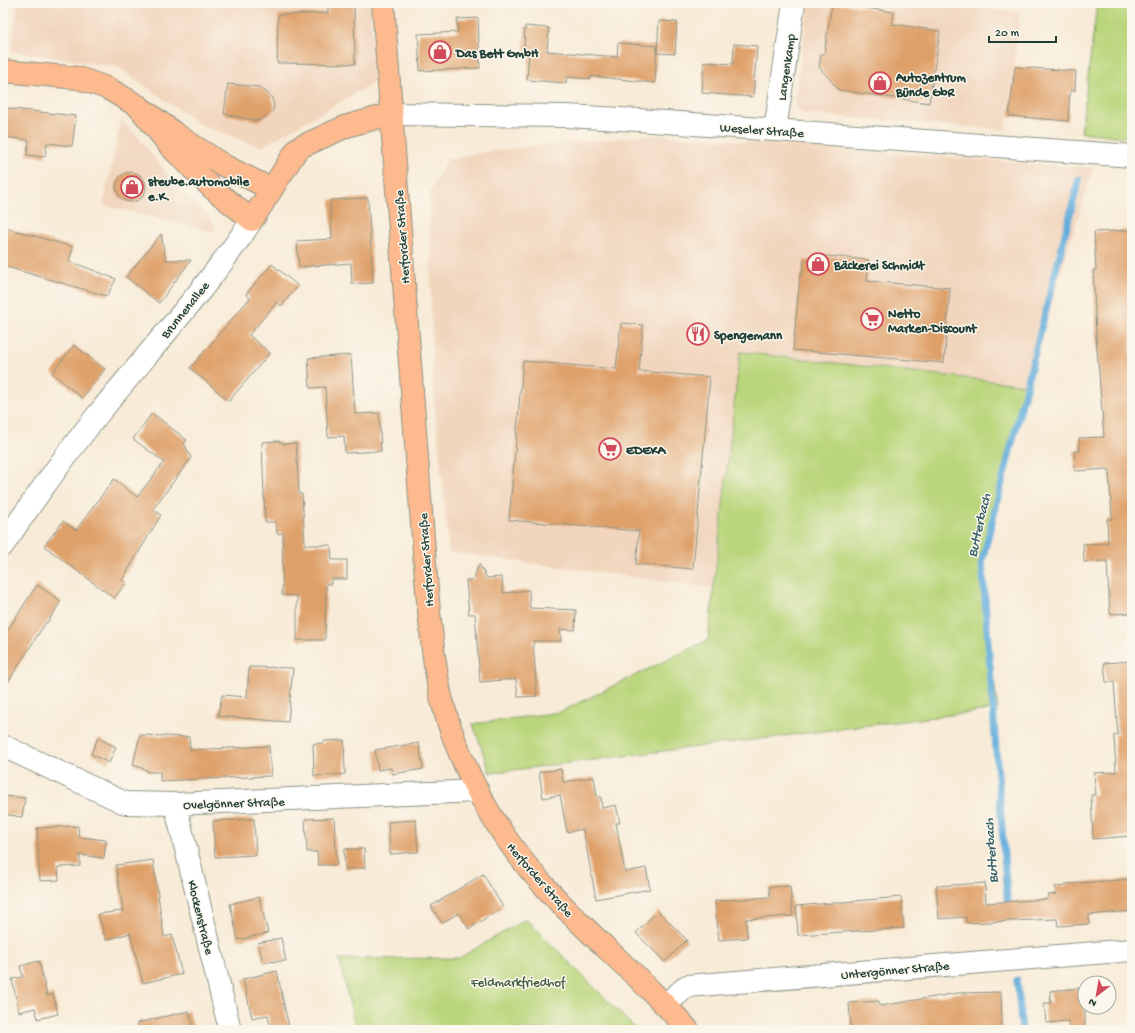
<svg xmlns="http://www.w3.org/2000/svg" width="1135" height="1033" viewBox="0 0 1135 1033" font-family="'Gochi Hand',sans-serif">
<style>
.built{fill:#f1d5bd}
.green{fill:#bad67c;stroke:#6c8a58}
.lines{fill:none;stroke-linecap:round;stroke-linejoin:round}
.stream{stroke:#64addc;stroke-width:7}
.building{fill:#dfa16b}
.minor-casing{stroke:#8c9486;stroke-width:24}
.major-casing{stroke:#8c9486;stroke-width:24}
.minor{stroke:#fff;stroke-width:22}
.major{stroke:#fcba8e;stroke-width:22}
.labels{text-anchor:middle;stroke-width:3;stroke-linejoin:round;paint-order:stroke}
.poi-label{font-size:13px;font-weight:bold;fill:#1f3d34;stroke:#fbf7ec;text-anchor:start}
.street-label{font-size:13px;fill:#1f3d34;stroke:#fbf7ec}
.park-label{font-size:13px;fill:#3e5c42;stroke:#fbf7ec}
.water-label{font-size:14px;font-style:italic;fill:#345f66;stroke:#fbf7ec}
</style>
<rect width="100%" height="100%" fill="#fbf7ec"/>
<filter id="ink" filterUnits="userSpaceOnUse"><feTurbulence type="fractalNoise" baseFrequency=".025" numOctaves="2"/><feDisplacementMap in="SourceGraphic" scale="8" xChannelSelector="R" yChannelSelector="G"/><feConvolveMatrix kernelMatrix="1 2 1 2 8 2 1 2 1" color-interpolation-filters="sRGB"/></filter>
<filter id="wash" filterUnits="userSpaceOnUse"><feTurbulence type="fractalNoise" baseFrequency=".012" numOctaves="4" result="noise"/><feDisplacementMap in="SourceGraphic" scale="16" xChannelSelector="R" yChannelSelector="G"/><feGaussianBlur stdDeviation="0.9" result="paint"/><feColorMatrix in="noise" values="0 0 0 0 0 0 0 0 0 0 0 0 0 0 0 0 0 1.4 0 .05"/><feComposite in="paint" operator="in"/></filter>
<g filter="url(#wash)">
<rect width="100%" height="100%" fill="#f8ebd7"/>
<!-- built -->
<g class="built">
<path d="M 18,3 L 370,3 L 377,81 L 261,147 L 202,126 L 118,67 L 11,51 Z"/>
<path d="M 809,3 L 950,3 L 950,6 L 1020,12 L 1006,130 L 803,114 L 797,108 L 795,98 Z"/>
<path d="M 121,120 L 139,138 L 172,181 L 212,220 L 215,232 L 103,205 Z"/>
<path d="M 659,135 L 1093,168 L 1026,385 L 740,352 L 713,588 L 449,552 L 433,387 L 429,193 L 447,160 L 479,153 L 532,146 Z"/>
</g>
<!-- green -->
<g class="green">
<path d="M 1097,3 L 1132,3 L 1132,138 L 1081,132 Z"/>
<path d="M 740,352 L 1026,385 L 979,563 L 998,709 L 490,773 L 473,724 L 560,712 L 708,640 Z"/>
<path d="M 526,919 L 637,1030 L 356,1030 L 339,959 L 459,958 Z"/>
</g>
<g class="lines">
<!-- stream -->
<g class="stream">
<path d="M 1008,909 L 982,561 L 1079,179"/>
<path d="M 1017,980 L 1022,1030"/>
</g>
</g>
<g id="blocks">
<!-- building -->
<g class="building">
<path d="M 328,3 L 354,3 L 355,64 L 277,63 L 278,15 L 328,13 Z"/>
<path d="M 832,3 L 894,12 L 892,24 L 940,31 L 929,103 L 839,90 L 819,67 L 821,54 L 824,54 Z"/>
<path d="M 478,18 L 480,68 L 420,71 L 418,34 L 458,32 L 457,19 Z"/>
<path d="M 659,21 L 677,22 L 675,54 L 657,53 Z"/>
<path d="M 525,26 L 549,28 L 547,51 L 617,57 L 618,43 L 657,46 L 655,83 L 591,76 L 591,79 L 567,77 L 566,83 L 527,80 L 529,52 L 524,51 Z"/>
<path d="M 734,44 L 757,46 L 753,97 L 702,93 L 704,62 L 733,64 Z"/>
<path d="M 1015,67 L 1076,71 L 1075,91 L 1070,91 L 1068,121 L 1009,116 Z"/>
<path d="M 228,84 L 260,87 L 271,96 L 274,105 L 273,110 L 270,114 L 258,121 L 224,114 Z"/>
<path d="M 3,108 L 76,116 L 72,146 L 47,143 L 45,157 L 27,155 L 29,140 L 3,137 Z"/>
<circle cx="131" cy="187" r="15"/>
<path d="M 368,198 L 373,283 L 352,284 L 351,263 L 299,267 L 297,241 L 332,239 L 330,200 Z"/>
<path d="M 3,227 L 73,247 L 69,261 L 116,279 L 107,296 L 3,266 Z"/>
<path d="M 1131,230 L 1132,613 L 1110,614 L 1107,561 L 1084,562 L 1083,544 L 1108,543 L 1107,519 L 1112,519 L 1109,469 L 1075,471 L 1074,451 L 1080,451 L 1079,438 L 1104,437 L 1096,336 L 1093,270 L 1096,270 L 1094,232 Z"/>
<path d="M 161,234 L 166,260 L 191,260 L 159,303 L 126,277 Z"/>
<path d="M 817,255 L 869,260 L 867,281 L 950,288 L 944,363 L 793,350 L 800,275 L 802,275 L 804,260 L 817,261 Z"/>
<path d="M 272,264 L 298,286 L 281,306 L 277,302 L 249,335 L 270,353 L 229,401 L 190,368 L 250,298 L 246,294 Z"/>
<path d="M 621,323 L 643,325 L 639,371 L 710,377 L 693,569 L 636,564 L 639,531 L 509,520 L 523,361 L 616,369 Z"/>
<path d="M 74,345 L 105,369 L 82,398 L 52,373 Z"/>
<path d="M 351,355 L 355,414 L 379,413 L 381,451 L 345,453 L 344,436 L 328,437 L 325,387 L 310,388 L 308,358 Z"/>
<path d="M 152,413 L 187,440 L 184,443 L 191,458 L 153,509 L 161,515 L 122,580 L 126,583 L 114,598 L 44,546 L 63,521 L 76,530 L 114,479 L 137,497 L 164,462 L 133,439 Z"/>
<path d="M 279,441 L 282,444 L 296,443 L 299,494 L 302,494 L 305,545 L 331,545 L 332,560 L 347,560 L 347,579 L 331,579 L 331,584 L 326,584 L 325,640 L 297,640 L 297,596 L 282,595 L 283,533 L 277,534 L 276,522 L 265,522 L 262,442 Z"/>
<path d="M 479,564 L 487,578 L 502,577 L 503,593 L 529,590 L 530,608 L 576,610 L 575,630 L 560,629 L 561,641 L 533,641 L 537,696 L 518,697 L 516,679 L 480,682 L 475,614 L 469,614 L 466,580 L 473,580 Z"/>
<path d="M 37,585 L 61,601 L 47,623 L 46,622 L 3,690 L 3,637 Z"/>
<path d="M 1132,661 L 1132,836 L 1093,839 L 1091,795 L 1096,795 L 1094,773 L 1116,772 L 1114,735 L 1118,735 L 1114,682 L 1106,682 L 1104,663 Z"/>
<path d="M 249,667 L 293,668 L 288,722 L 218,716 L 222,695 L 247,697 Z"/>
<path d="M 140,735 L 189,737 L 190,750 L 269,746 L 271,776 L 160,781 L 160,772 L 147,772 L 147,770 L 133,765 Z"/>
<path d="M 98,738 L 116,747 L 109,763 L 91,754 Z"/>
<path d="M 344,740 L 345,774 L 314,776 L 313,744 L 324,743 L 324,741 Z"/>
<path d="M 419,743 L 423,769 L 392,774 L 391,768 L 378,770 L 375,750 Z"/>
<path d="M 561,769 L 563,782 L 594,777 L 597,797 L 601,797 L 602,808 L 616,805 L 620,823 L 616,823 L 625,872 L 646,868 L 650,889 L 596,899 L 583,829 L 567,832 L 560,795 L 543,798 L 539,772 Z"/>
<path d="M 5,796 L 25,798 L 22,817 L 3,814 Z"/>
<path d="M 334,818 L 337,865 L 318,865 L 317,852 L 307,852 L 305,819 Z"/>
<path d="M 254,819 L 256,855 L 215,857 L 213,821 Z"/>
<path d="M 416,820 L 418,852 L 390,854 L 388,822 Z"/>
<path d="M 78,826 L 79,837 L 106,840 L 104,858 L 80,855 L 80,866 L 58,867 L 59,880 L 40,881 L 37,828 Z"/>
<path d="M 344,849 L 364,849 L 365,868 L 345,869 Z"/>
<path d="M 153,860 L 164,937 L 172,935 L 182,974 L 143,983 L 130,933 L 106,940 L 98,914 L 123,911 L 116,865 Z"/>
<path d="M 483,874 L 503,907 L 469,929 L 459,913 L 442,923 L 431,906 Z"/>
<path d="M 1132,879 L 1132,911 L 1089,915 L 1089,924 L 1058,926 L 1057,919 L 967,923 L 966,917 L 939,919 L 936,886 L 985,883 L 986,903 L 1049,899 L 1048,895 L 1056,894 L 1055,887 L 1066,886 L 1066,884 Z"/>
<path d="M 790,886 L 793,916 L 746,919 L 747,938 L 719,940 L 715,901 L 770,897 L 769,887 Z"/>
<path d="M 259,897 L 268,933 L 238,940 L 230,904 Z"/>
<path d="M 901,897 L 904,928 L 798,935 L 796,906 Z"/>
<path d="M 658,911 L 687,940 L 665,962 L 636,933 Z"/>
<path d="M 281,938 L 286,961 L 263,962 L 258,943 Z"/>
<path d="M 39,961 L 47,996 L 53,994 L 58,1014 L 38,1019 L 35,1008 L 19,1012 L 12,979 L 23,977 L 20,966 Z"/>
<path d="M 277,971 L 285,1010 L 290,1030 L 271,1030 L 268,1015 L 252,1018 L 243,979 Z"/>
<path d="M 1080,988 L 1085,989 L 1085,1030 L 1069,1030 L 1068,1021 L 1046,1023 L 1044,1003 L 1051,1003 L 1050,991 Z"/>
<path d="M 1001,992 L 1002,1029 L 851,1030 L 849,1003 L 879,1001 L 880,1006 L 958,993 Z"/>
<path d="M 189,1011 L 194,1030 L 138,1030 L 137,1023 Z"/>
</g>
</g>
</g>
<g filter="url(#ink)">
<use href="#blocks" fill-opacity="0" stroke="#8c9486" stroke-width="1"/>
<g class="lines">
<!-- minor casing -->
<g class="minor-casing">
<g id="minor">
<path d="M 391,114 L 567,116 L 638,120 L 1132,156"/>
<path d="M 775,130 L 794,3"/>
<path d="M 3,545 C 33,501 63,458 96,417 C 148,352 206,290 252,220"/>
<path d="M 3,746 L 125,803 L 175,804 L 478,791"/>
<path d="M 175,804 L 230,1030"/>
<path d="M 665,1005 L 687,986 L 1132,950"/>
</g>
</g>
<!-- major casing -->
<g class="major-casing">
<g id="major">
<path d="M 383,3 L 427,591 C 431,627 433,665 442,701 C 461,771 498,837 547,889 C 577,922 610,951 642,982 C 657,997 674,1013 688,1030"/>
<path d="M 3,71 L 78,78 L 107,88 L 138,106 L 177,135 L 223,165 L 271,189"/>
<path d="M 138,106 L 170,146 L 212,188 L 252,220 L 298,148 L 347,126 L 391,114"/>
</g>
</g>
<!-- minor -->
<use href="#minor" class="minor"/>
<!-- major -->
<use href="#major" class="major"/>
</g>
</g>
<!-- icons -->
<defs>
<g id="shop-ring" transform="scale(1.15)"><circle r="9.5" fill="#fbf7ec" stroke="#d1495b" stroke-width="1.5"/><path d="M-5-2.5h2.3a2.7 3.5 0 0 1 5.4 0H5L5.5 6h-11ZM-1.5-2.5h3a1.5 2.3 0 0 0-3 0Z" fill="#d1495b"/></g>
<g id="supermarket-ring" transform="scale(1.15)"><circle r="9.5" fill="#fbf7ec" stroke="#d1495b" stroke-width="1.5"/><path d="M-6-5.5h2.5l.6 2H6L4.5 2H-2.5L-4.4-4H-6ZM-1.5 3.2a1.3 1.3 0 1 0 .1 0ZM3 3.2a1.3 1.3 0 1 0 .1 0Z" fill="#d1495b"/></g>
<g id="restaurant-ring" transform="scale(1.15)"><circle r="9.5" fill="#fbf7ec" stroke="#d1495b" stroke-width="1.5"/><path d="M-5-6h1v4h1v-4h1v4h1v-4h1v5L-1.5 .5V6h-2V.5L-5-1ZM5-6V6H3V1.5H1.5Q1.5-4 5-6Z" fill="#d1495b"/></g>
</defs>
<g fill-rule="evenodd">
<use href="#shop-ring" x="440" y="52"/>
<use href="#shop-ring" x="880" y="83"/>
<use href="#shop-ring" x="132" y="187"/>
<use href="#shop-ring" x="818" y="264"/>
<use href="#supermarket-ring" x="872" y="319"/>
<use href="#restaurant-ring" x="698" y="334"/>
<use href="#supermarket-ring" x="610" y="449"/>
</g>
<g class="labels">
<!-- poi labels -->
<g class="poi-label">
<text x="456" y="57">Das Bett GmbH</text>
<text x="896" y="81">Autozentrum<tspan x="896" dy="15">Bünde GbR</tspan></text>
<text x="148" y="185">steube.automobile<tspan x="148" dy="15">e.K.</tspan></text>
<text x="834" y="269">Bäckerei Schmidt</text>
<text x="888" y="317">Netto<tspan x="888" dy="15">Marken-Discount</tspan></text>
<text x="714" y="339">Spengemann</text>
<text x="626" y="454">EDEKA</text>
</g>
<!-- street labels -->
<g class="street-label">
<text transform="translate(785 67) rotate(-82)" y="5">Langenkamp</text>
<text transform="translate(762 129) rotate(4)" y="5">Weseler Straße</text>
<text transform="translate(401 237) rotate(-94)" y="5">Herforder Straße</text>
<text transform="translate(184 309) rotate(-51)" y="5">Brunnenallee</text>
<text transform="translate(425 560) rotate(-94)" y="5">Herforder Straße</text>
<text transform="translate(234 802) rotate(-2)" y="5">Ovelgönner Straße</text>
<text transform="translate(541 879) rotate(49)" y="5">Herforder Straße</text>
<text transform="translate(202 917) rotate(76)" y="5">Klockenstraße</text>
<text transform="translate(895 969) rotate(-5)" y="5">Untergönner Straße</text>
</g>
<!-- park labels -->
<g class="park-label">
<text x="518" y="986">Feldmarkfriedhof</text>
</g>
<!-- water labels -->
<g class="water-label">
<text transform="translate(978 525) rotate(-77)" y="5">Butterbach</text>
<text transform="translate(990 851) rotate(-94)" y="5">Butterbach</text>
</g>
</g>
<!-- margin -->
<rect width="1135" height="1033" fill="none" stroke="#fbf7ec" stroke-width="16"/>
<!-- north arrow -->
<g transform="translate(1097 995) rotate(211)"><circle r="19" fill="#fbf7ec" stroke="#a3ada2"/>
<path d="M0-3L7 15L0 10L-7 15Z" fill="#d1495b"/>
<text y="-6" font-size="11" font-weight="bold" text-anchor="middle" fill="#1f3d34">N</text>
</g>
<!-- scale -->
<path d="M989 36v6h67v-6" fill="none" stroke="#1f3d34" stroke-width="2"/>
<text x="995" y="36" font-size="12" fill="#1f3d34" stroke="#fbf7ec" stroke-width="3" paint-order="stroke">20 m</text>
</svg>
